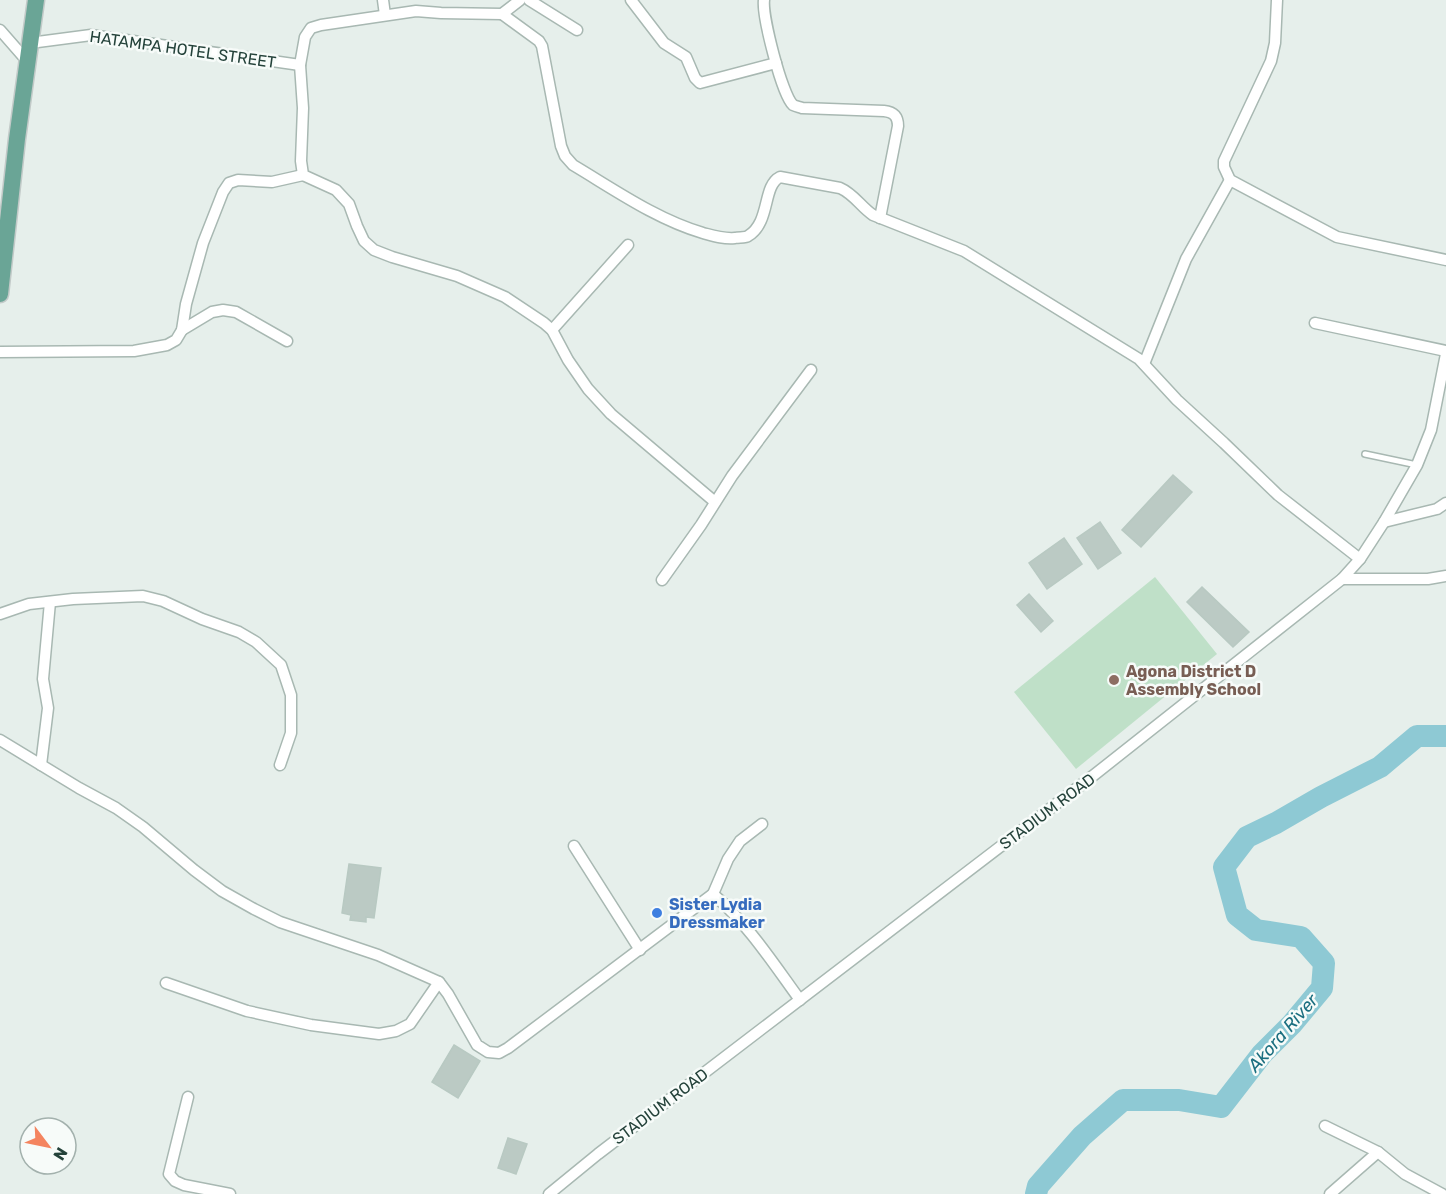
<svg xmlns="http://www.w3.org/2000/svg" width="1446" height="1194" viewBox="0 0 1446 1194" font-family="Rubik,sans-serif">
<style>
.green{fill:#bfe0c8}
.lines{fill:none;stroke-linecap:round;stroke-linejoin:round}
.river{stroke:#8ec9d4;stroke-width:22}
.building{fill:#bbcac4;stroke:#b8c9c2;stroke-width:1.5}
.lane-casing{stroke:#a8b8b2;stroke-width:8}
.street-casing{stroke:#a8b8b2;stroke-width:13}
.primary-casing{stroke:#c2cac8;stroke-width:19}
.lane{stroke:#fff;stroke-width:5}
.street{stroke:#fff;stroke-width:10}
.primary{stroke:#6aa596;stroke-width:16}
.education-dot{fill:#8d6e63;stroke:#f7fbf9;stroke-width:2}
.shop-dot{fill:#3f7fe0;stroke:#f7fbf9;stroke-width:2}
.labels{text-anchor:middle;stroke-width:5;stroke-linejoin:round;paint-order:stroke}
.street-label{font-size:16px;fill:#24423a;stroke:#f7fbf9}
.education-label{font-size:16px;font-weight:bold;fill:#785e54;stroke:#f7fbf9;text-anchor:start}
.shop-label{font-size:16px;font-weight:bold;fill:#366cbe;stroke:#f7fbf9;text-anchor:start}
.water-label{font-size:18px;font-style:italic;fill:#1c6f80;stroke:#f7fbf9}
</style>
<rect width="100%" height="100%" fill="#e6efeb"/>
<!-- green -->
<path class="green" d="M 1155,577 L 1217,654 L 1076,769 L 1014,692 Z"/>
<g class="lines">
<!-- river -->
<path class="river" d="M 1036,1194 L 1038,1186 L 1082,1136 L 1123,1100 L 1179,1100 L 1221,1107 L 1262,1054 L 1292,1024 L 1322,988 L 1324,963 L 1301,937 L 1256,930 L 1237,915 L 1224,867 L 1247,837 L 1276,823 L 1321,797 L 1380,767 L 1417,736 L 1446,736"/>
</g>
<!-- building -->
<g class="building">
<path d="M 1173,475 L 1192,492 L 1141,547 L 1122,530 Z"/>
<path d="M 1100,522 L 1121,553 L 1098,569 L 1077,538 Z"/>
<path d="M 1064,538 L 1082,564 L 1047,589 L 1029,563 Z"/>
<path d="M 1202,587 L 1249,632 L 1233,647 L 1187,602 Z"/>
<path d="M 1029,594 L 1053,621 L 1041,632 L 1017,605 Z"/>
<path d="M 349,864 L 381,868 L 374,918 L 366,917 L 366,922 L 350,920 L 351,915 L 342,913 Z"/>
<path d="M 454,1045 L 480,1061 L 458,1098 L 432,1082 Z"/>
<path d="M 508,1138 L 527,1144 L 516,1174 L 498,1168 Z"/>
</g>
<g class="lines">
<!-- lane casing -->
<g class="lane-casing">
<path id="lane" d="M 1365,454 L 1417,465"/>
</g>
<!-- street casing -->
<g class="street-casing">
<g id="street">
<path d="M 383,0 L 385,15"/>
<path d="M 520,0 L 502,14 L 441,13 L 416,11 L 321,25 L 311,28 L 305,37 L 300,65 L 303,108 L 301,161 L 303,175 L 336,190 L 349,204 L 357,226 L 364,241 L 374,250 L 392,257 L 457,276 L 505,297 L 544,323 L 552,330 L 568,360 L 588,389 L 611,414 L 715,502"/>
<path d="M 529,0 L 577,30"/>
<path d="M 631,0 L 664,43 L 686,57 L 695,78 L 700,83 L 776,63"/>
<path d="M 764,0 C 762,16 782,95 793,105 C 795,106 799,107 802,108 L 884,111 C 894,112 898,117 898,126 L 880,218"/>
<path d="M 1277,0 L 1275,43 L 1271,61 L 1224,161 L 1224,167 L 1230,180 L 1337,237 L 1446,260"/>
<path d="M 502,14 L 539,41 L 542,46 L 561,146 L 565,156 L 573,165 C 615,190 656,219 703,233 C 714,236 723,239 735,238 C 739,237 745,238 748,236 C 771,222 762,186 780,177 L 840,188 C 854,194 861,207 873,215 L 964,251 L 1139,359 L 1177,400 L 1224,443 L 1278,495 L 1360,559"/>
<path d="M 0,30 L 28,62"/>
<path d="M 30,43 L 91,35 L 300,65"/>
<path d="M 1315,323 L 1446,351"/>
<path d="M 182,330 L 212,312 L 223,310 L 236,312 L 287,341"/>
<path d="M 552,330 L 628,245"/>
<path d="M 0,352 L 134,351 L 167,345 L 176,340 L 182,330 L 186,304 L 203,243 L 223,192 L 229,183 L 238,180 L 272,182 L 303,175"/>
<path d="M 1144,364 L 1186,259 L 1230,180"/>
<path d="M 1384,522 L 1437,509 L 1446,503"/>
<path d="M 1342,579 L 1428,579 L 1446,576"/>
<path d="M 662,580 L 701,525 L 732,476 L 811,370"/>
<path d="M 0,614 L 29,604 L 73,599 L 143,596 L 163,601 L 202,619 L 239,632 L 256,642 L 281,665 L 291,695 L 291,733 L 280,765"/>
<path d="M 0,740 L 79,788 L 116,808 L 143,827 L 194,870 L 222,891 L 254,909 L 280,922 L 378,955 L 439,982 L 448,994 L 477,1045 L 488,1052 L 499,1053 L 508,1048 L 713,894 C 748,924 773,963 800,1000"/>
<path d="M 41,765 L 48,708 L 43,679 L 50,602"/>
<path d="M 574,846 L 640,950"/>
<path d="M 713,894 L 728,859 L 740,841 L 762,824"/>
<path d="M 166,983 L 247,1011 L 311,1025 L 379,1034 L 396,1031 L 410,1024 L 439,982"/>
<path d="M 188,1097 L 169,1174 L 175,1181 L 184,1185 L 230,1194"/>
<path d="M 1325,1126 L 1378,1152 L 1405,1174 L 1442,1194"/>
<path d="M 549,1194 L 598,1154 L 1094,775 L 1342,579 L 1360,559 L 1384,522 L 1417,465 L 1431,430 L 1446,354"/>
<path d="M 1330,1194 L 1378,1152"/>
</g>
</g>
<!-- primary casing -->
<g class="primary-casing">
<path id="primary" d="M 0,294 L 17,139 L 36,0"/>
</g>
<!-- lane -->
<use href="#lane" class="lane"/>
<!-- street -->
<use href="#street" class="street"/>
<!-- primary -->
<use href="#primary" class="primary"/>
</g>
<!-- markers -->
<circle class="education-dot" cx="1114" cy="680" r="6"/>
<circle class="shop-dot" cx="657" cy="913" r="6"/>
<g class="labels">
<!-- street labels -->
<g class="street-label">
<text transform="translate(183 49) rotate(8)" y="6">HATAMPA HOTEL STREET</text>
<text transform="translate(1047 811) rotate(-37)" y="6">STADIUM ROAD</text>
<text transform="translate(660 1106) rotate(-37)" y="6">STADIUM ROAD</text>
</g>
<!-- education labels -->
<g class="education-label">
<text x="1126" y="677">Agona District D<tspan x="1126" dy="18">Assembly School</tspan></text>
</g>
<!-- shop labels -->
<g class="shop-label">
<text x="669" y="910">Sister Lydia<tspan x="669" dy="18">Dressmaker</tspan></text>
</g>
<!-- water labels -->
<g class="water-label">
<text transform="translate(1283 1033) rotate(-49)" y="6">Akora River</text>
</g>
</g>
<!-- north arrow -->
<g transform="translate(48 1146) rotate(122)"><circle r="28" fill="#f7fbf9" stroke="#a3b1ad" stroke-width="1.5"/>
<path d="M0-4.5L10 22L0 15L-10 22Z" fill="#f4845f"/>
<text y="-9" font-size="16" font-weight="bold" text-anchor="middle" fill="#24423a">N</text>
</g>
</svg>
